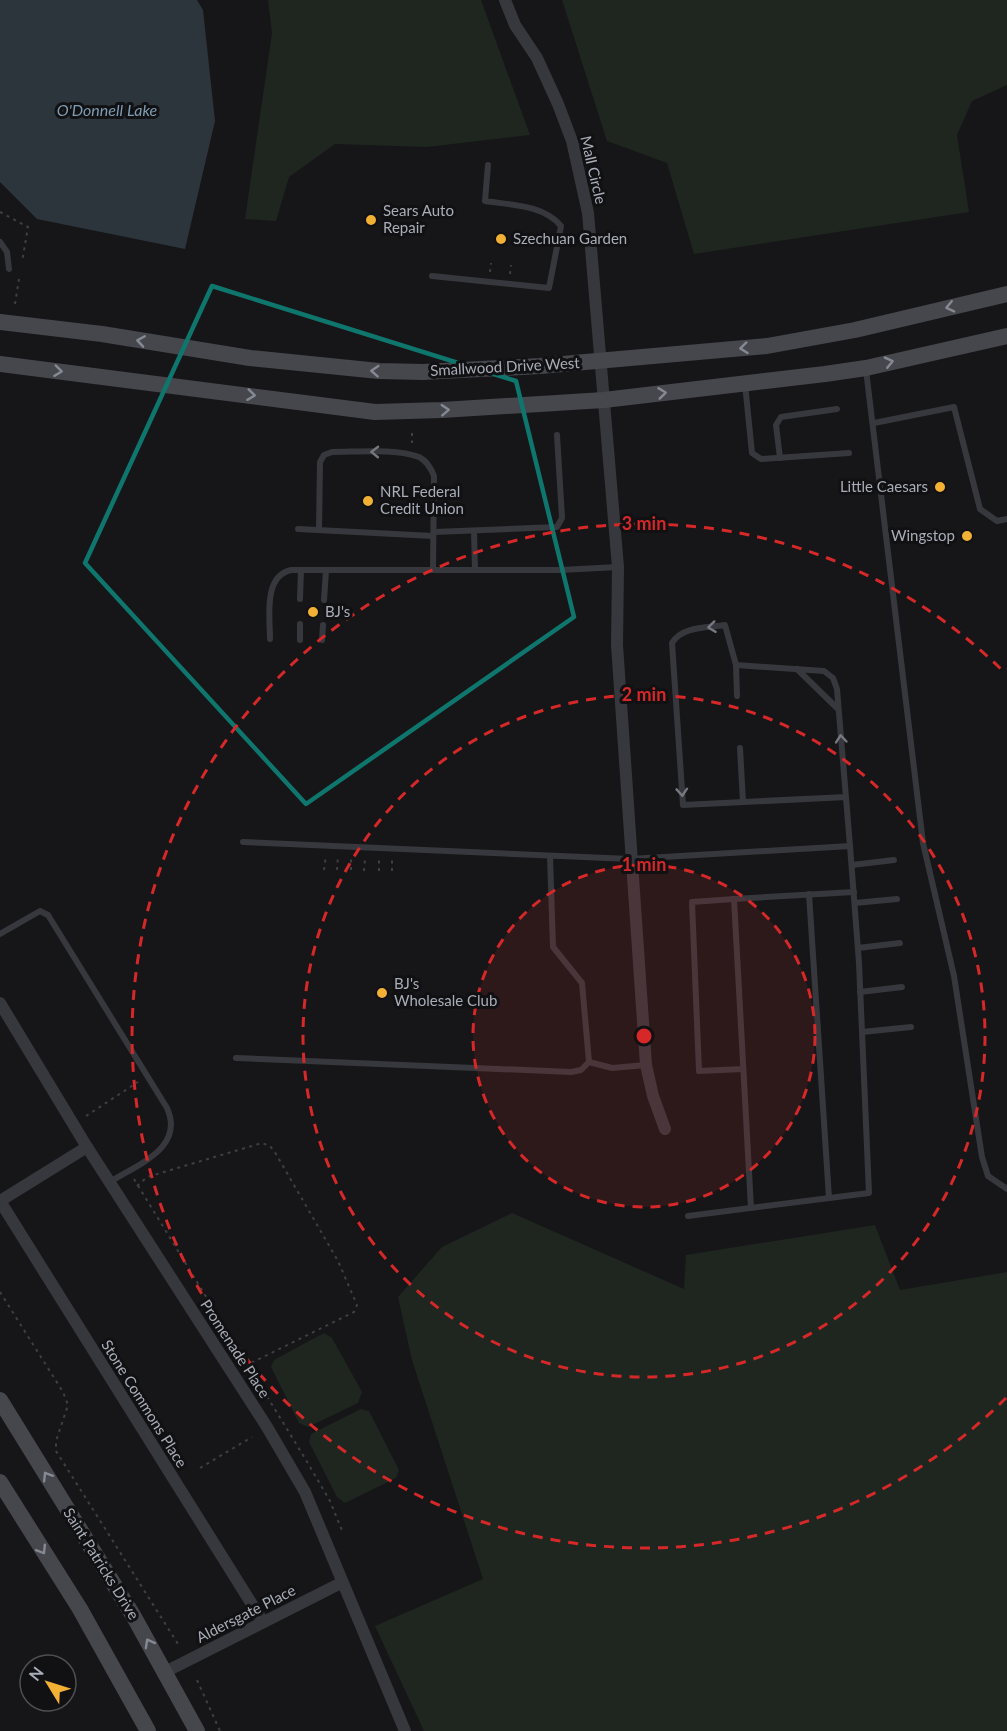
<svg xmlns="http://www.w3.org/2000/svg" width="1007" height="1731" viewBox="0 0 1007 1731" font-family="Lato,sans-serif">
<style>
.green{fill:#1e261f}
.water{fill:#2c353c}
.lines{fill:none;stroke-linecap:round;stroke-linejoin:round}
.path{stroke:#3d3f44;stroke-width:2;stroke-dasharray:3 4.5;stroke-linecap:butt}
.service{stroke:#37383d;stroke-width:6}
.minor{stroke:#37383d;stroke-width:12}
.secondary{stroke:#45474d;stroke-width:16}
.oneway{stroke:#858993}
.oneway2{stroke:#757881}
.marked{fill:none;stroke:#0f766e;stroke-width:4.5;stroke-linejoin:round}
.ring{fill:none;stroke:#d62828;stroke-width:3;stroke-dasharray:10 8}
.poi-dot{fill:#f2b134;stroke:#111113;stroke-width:2}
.labels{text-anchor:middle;stroke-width:6;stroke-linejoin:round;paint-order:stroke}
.street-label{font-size:15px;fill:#a8adb8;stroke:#111113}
.poi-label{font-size:15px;fill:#a8adb8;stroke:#111113;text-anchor:start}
.water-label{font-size:16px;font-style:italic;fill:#7f9bb3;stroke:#111113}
.centre{fill:#d62828;stroke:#111113;stroke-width:3}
.ring-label{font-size:18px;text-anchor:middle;font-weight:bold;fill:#d62828;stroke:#111113;stroke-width:6;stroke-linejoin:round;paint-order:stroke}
</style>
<rect width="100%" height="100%" fill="#161618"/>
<!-- green -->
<g class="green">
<path d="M 268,0 L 481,0 L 530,135 L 427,147 L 335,144 L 289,177 L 276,221 L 245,219 L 272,33 Z"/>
<path d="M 562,0 L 1007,0 L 1007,85 L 972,101 L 957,135 L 969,212 L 694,254 L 667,163 L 607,141 Z"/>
<path d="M 512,1213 L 684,1289 L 686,1255 L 875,1225 L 900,1290 L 1007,1272 L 1007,1731 L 424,1731 L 375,1626 L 483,1579 L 412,1360 L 398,1297 L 442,1247 Z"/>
<path d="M 324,1333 L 332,1338 L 362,1392 L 358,1403 L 308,1427 L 299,1423 L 271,1367 L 274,1360 Z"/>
<path d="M 361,1409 L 369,1411 L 399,1470 L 396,1478 L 345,1503 L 337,1497 L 309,1442 L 311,1434 Z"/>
</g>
<!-- water -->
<path class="water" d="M 0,0 L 197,0 L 203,10 L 215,121 L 185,249 L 37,219 L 0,182 Z"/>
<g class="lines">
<!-- path -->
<g class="path">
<path d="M 0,212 L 28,227 L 22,262"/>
<path d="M 490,272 L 491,263"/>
<path d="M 510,274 L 511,265"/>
<path d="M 15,304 L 19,279"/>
<path d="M 412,433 L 412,443"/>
<path d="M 324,870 L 326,855"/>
<path d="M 337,870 L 338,855"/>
<path d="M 351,870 L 351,855"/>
<path d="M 364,871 L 365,859"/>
<path d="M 379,871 L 379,859"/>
<path d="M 392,871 L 392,859"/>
<path d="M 86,1116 L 138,1082"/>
<path d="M 134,1179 L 309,1465 L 330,1501 L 343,1533"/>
<path d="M 137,1186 L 147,1177 L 262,1143 L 270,1146 L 276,1154 L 338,1261 L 357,1305 L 354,1312 L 247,1365"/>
<path d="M 0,1292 L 63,1392 L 68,1405 L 56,1441 L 56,1451 L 178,1644"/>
<path d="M 200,1468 L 252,1437"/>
<path d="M 197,1680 L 220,1731"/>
</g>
<!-- service -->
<g class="service">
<path d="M 0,242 L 7,252 L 9,269"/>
<path d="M 432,276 L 549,288 L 561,226 C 544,205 511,205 485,201 L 488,165"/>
<path d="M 866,370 L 923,843 L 954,976 L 982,1157 L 988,1176 L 1007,1189"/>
<path d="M 745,384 L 752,453 L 761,459 L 849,453"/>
<path d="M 874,423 L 954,407 L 980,509 L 997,521 L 1007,519"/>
<path d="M 780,458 L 776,425 L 781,417 L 837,409"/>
<path d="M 298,529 L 433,536"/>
<path d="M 319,530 L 320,462 L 324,455 L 332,452 C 356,452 397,448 419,457 C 427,461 431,468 434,476 L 433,570"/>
<path d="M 474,531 L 475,570"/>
<path d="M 434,532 L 557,527 L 562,518 L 557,435"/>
<path d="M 300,599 L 301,570"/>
<path d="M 324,600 L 326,571"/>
<path d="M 270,639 C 270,618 263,576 291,570 L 561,570 L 618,567"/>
<path d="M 300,640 L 300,624"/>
<path d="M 322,640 L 323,625"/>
<path d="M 736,665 L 737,696"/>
<path d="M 797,669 L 838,709"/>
<path d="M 740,748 L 743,802"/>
<path d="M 846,797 L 683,805 L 672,643 C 682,626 707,628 725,625 L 736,665 L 824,671 L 833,678 L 837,689 L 850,846"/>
<path d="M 243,842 L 630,859 L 850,846 L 859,963 L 869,1193 L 688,1216"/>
<path d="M 852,865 L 894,860"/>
<path d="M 809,894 L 829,1198"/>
<path d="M 734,899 L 854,892"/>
<path d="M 855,903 L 897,899"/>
<path d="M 0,934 L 40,911 L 48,915 L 167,1108 C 185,1148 138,1164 110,1182"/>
<path d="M 858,948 L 900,943"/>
<path d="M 860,992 L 902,987"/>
<path d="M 862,1032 L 911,1027"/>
<path d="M 236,1058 L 571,1072 L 581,1070 L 589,1062 L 582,983 L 553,947 L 550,856"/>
<path d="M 589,1062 L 612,1068 L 646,1065"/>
<path d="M 743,1069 L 699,1071 L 692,902 L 734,899 L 751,1208"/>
</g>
<!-- minor -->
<g class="minor">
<path d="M 505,0 L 515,25 L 537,58 L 558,104 L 572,141 L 588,213 L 618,567 L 617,645 L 646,1065 L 653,1096 L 665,1129"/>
<path d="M 0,1003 L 87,1147 L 267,1427 L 305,1492 L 405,1731"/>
<path d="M 0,1201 L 263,1622"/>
<path d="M 0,1201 L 87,1147"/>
<path d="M 165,1672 L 341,1583"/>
</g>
<!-- secondary -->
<g class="secondary">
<path d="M 0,322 L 102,334 L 250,358 L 379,371 L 423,372 L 540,366 L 767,346 L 855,330 L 1007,294"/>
<path d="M 0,364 L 375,412 L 442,410 L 604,400 L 825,374 L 866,368 L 1007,336"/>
<path d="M 0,1400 L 134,1617 L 197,1731"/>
<path d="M 0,1482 L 80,1609 L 148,1731"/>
</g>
</g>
<!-- one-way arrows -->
<defs><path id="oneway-chevron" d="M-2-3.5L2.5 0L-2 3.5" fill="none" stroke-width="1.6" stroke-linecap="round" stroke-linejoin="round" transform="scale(1.5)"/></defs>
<g class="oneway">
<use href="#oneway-chevron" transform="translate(950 307) rotate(167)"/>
<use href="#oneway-chevron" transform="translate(141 341) rotate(-171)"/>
<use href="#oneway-chevron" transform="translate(744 348) rotate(174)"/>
<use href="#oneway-chevron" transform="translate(889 362) rotate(-13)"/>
<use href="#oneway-chevron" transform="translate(58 371) rotate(7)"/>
<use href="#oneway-chevron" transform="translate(375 371) rotate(-176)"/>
<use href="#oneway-chevron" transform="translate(662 393) rotate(-7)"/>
<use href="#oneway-chevron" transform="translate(251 395) rotate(7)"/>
<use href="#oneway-chevron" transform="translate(445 410) rotate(-3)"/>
<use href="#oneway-chevron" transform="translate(47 1476) rotate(-122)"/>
<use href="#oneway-chevron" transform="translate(42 1550) rotate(58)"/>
<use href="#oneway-chevron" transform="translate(149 1643) rotate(-119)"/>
</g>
<g class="oneway2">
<use href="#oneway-chevron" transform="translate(375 452) rotate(-179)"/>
<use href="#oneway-chevron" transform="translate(712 627) rotate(173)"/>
<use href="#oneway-chevron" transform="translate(841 739) rotate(-95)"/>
<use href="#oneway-chevron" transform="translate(682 792) rotate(86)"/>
</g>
<!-- marked area -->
<path class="marked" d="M 212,286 L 516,381 L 574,617 L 306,804 L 85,563 Z"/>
<!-- distance rings -->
<circle cx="644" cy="1036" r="171" fill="#d62828" fill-opacity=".12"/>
<g class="ring">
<circle cx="644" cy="1036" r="171"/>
<circle cx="644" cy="1036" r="341"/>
<path d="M1006 1398A512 512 0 1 1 1006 674"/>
</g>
<!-- markers -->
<g class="poi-dot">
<circle cx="371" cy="220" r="6"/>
<circle cx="501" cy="239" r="6"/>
<circle cx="940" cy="487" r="6"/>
<circle cx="368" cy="501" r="6"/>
<circle cx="967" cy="536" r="6"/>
<circle cx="313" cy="612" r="6"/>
<circle cx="382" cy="993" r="6"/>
</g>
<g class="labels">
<!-- street labels -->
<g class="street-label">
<text transform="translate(593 170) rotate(77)" y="5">Mall Circle</text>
<text transform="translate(505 367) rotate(-3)" y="5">Smallwood Drive West</text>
<text transform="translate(235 1349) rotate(57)" y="5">Promenade Place</text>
<text transform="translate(144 1404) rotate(58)" y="5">Stone Commons Place</text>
<text transform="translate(101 1564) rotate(58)" y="5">Saint Patricks Drive</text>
<text transform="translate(246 1614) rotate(-27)" y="5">Aldersgate Place</text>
</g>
<!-- poi labels -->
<g class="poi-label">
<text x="383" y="216">Sears Auto<tspan x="383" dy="17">Repair</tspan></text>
<text x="513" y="244">Szechuan Garden</text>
<text x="928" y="492" text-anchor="end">Little Caesars</text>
<text x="380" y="497">NRL Federal<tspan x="380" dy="17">Credit Union</tspan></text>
<text x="955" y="541" text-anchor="end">Wingstop</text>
<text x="325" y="617">BJ's</text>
<text x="394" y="989">BJ's<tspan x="394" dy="17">Wholesale Club</tspan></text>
</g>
<!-- water labels -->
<g class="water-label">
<text x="107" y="116">O'Donnell Lake</text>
</g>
</g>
<circle cx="644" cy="1036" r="9" class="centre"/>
<g class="ring-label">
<text x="644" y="530">3 min</text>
<text x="644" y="701">2 min</text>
<text x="644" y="871">1 min</text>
</g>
<!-- north arrow -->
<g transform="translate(48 1683) rotate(308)"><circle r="28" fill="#111113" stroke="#4d4f55" stroke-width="1.5"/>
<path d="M0-4.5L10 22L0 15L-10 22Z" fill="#f2b134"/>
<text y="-9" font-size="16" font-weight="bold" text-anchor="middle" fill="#a8adb8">N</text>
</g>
</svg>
